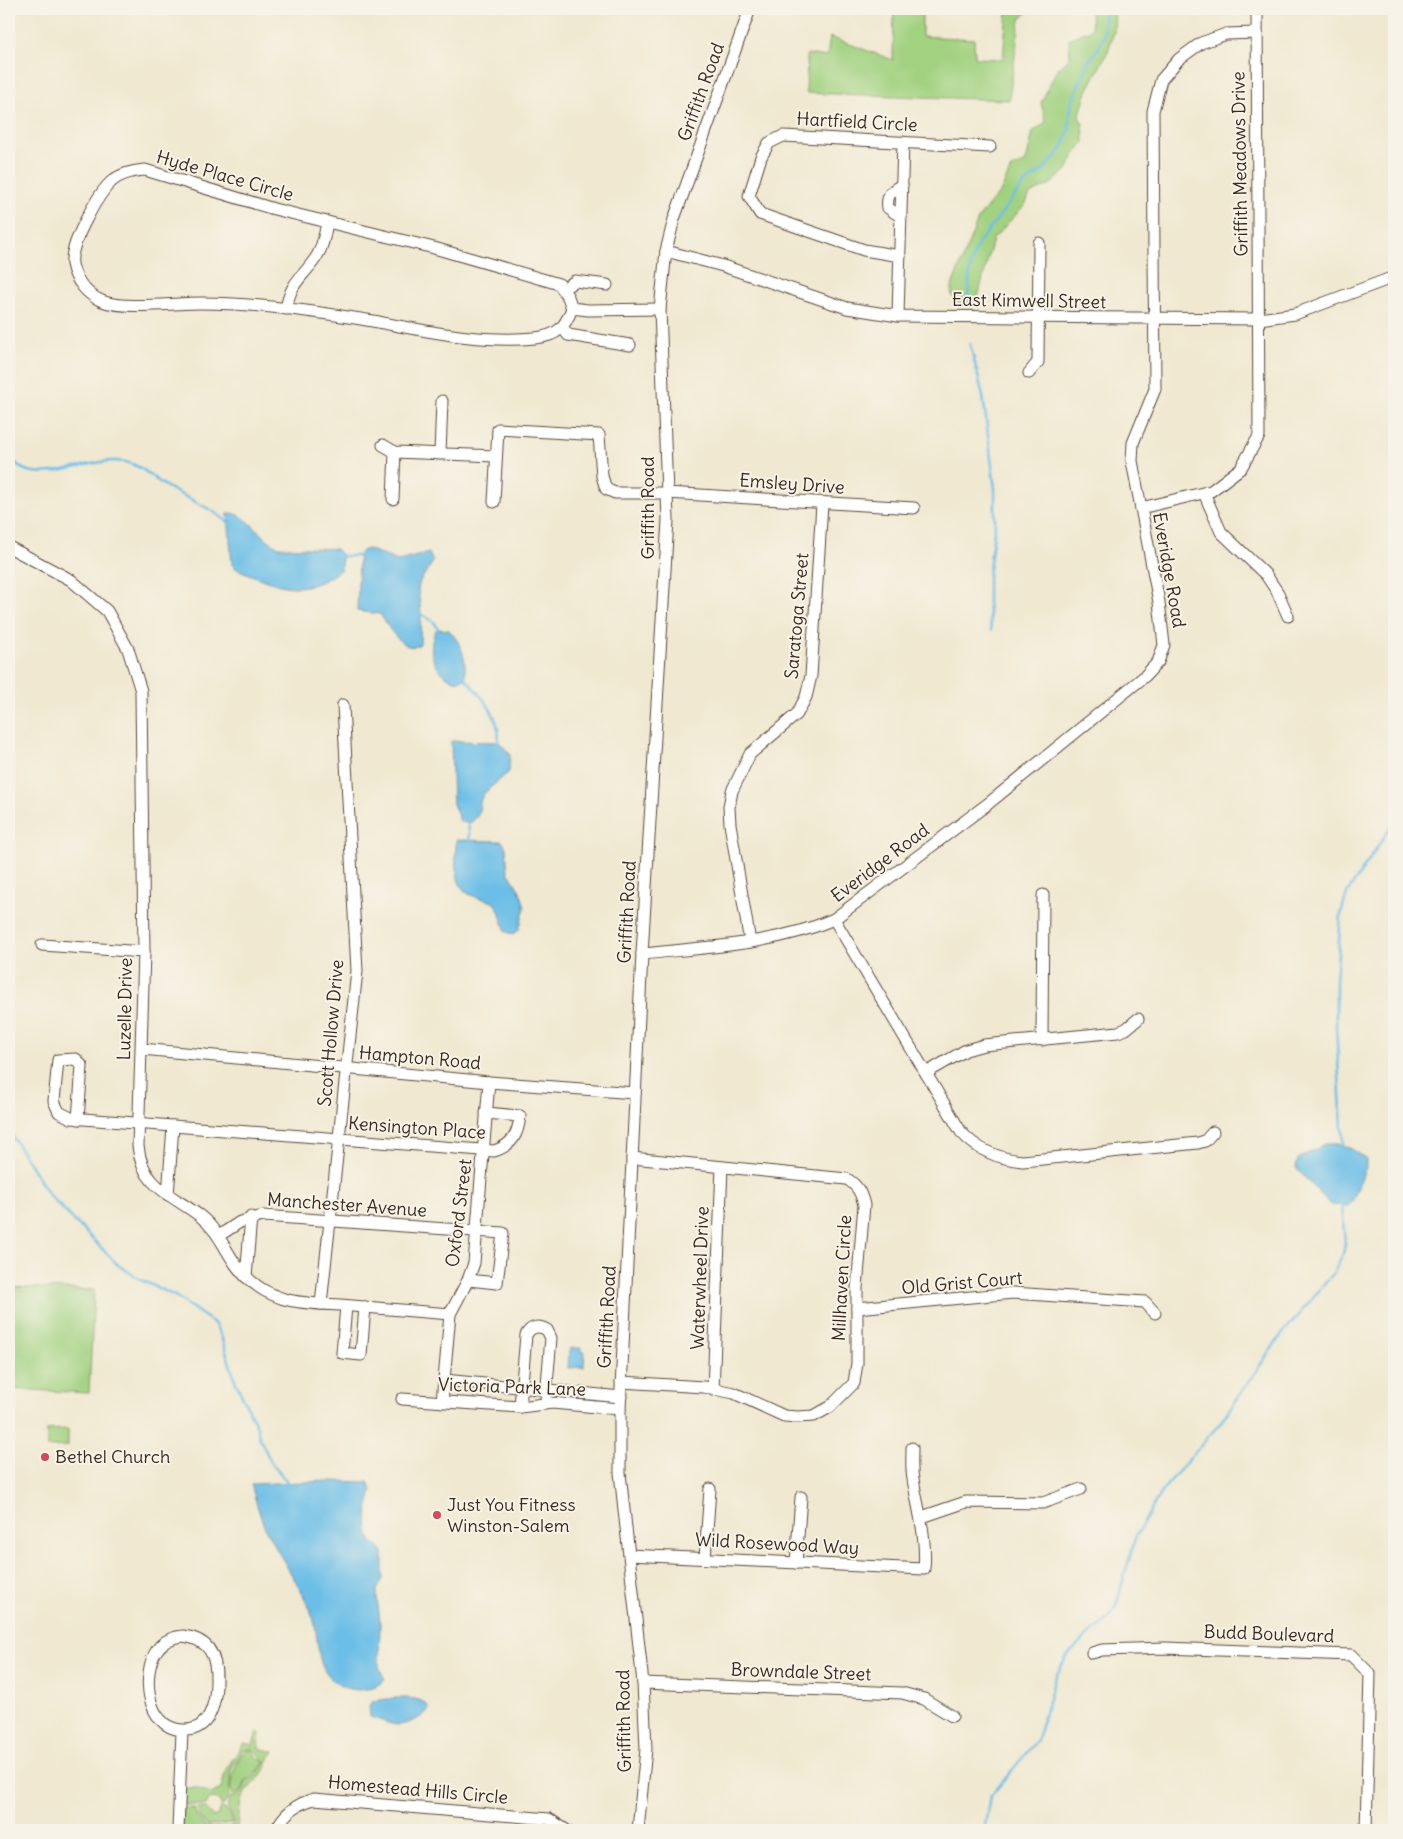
<svg xmlns="http://www.w3.org/2000/svg" width="1403" height="1839" viewBox="0 0 1403 1839" font-family="Delius,sans-serif">
<style>
.green{fill:#a2d280;stroke:#6e7e4f}
.water{fill:#6bbee7;stroke:#537482}
.lines{fill:none;stroke-linecap:round;stroke-linejoin:round}
.stream{stroke:#6bbee7;stroke-width:2.5}
.minor-casing{stroke:#564639;stroke-width:13}
.minor{stroke:#fff;stroke-width:11}
.poi-dot{fill:#d1495b;stroke:#f7f3e8;stroke-width:2}
.labels{text-anchor:middle;stroke-width:4;stroke-linejoin:round;paint-order:stroke}
.street-label{font-size:18px;fill:#3b2a1e;stroke:#f7f3e8}
.poi-label{font-size:18px;fill:#3b2a1e;stroke:#f7f3e8;text-anchor:start}
</style>
<rect width="100%" height="100%" fill="#f7f3e8"/>
<filter id="ink" filterUnits="userSpaceOnUse"><feTurbulence type="fractalNoise" baseFrequency=".02" numOctaves="2"/><feDisplacementMap in="SourceGraphic" scale="10" xChannelSelector="R" yChannelSelector="G"/><feConvolveMatrix kernelMatrix="1 2 1 2 8 2 1 2 1" color-interpolation-filters="sRGB"/></filter>
<filter id="wash" filterUnits="userSpaceOnUse"><feTurbulence type="fractalNoise" baseFrequency=".0096" numOctaves="4" result="noise"/><feDisplacementMap in="SourceGraphic" scale="20" xChannelSelector="R" yChannelSelector="G"/><feGaussianBlur stdDeviation="1.12" result="paint"/><feColorMatrix in="noise" values="0 0 0 0 0 0 0 0 0 0 0 0 0 0 0 0 0 1.4 0 .05"/><feComposite in="paint" operator="in"/></filter>
<g filter="url(#wash)">
<rect width="100%" height="100%" fill="#f0e8d0"/>
<!-- green -->
<g class="green">
<path d="M 891,9 L 922,9 L 922,36 L 974,39 L 975,58 L 1003,59 L 1007,9 L 1031,9 L 1020,19 L 1009,100 L 806,93 L 807,54 L 827,57 L 830,37 L 893,60 L 894,10 Z"/>
<path d="M 1091,9 L 1118,9 L 1115,11 L 1114,31 L 1108,51 L 1087,91 L 1079,117 L 1083,124 L 1084,142 L 1073,157 L 1067,170 L 1049,185 L 1030,194 L 1025,205 L 993,239 L 977,301 L 957,303 L 951,293 L 953,283 L 979,217 L 1001,191 L 1011,168 L 1026,162 L 1033,132 L 1046,122 L 1041,103 L 1057,69 L 1070,58 L 1069,39 L 1092,29 Z"/>
<path d="M 9,1287 L 94,1290 L 89,1393 L 9,1389 Z"/>
<path d="M 68,1429 L 68,1446 L 47,1447 L 47,1430 Z"/>
<path d="M 257,1732 L 260,1733 L 259,1748 L 274,1752 L 270,1756 L 264,1773 L 247,1790 L 241,1800 L 237,1827 L 228,1830 L 182,1830 L 183,1809 L 194,1808 L 197,1818 L 207,1828 L 229,1827 L 233,1825 C 236,1811 222,1812 230,1798 C 242,1795 243,1792 246,1781 L 255,1776 L 266,1762 L 253,1749 L 244,1750 L 231,1769 L 229,1796 L 223,1806 L 221,1806 L 220,1801 L 215,1798 L 209,1800 L 206,1805 L 186,1805 L 183,1803 L 184,1789 L 196,1788 L 211,1794 L 221,1789 L 226,1769 L 244,1743 L 253,1745 Z"/>
<path d="M 248,1750 L 253,1751 L 257,1758 L 265,1762 L 254,1774 L 246,1779 L 241,1792 L 233,1795 C 226,1784 237,1757 248,1750 Z"/>
<path d="M 197,1808 L 206,1808 L 213,1817 L 218,1815 L 221,1808 C 228,1809 232,1816 232,1823 L 208,1826 L 199,1818 Z"/>
</g>
<!-- water -->
<g class="water">
<path d="M 233,513 C 251,518 262,539 279,547 L 336,549 L 342,555 L 341,569 C 304,599 277,586 237,569 L 232,565 L 228,514 Z"/>
<path d="M 368,549 L 398,561 L 429,553 L 433,562 L 420,581 L 418,589 L 421,613 L 420,644 C 404,656 387,625 380,614 L 357,611 L 359,556 L 362,551 Z"/>
<path d="M 440,629 L 449,630 C 463,645 466,659 465,678 C 458,682 454,681 447,677 C 431,664 428,651 435,631 Z"/>
<path d="M 451,741 L 499,742 L 510,754 L 509,772 C 501,779 491,786 484,794 C 475,805 486,814 468,824 L 460,821 L 453,804 Z"/>
<path d="M 456,840 L 502,841 L 506,848 L 508,872 L 520,891 L 525,907 L 519,930 L 513,934 L 506,932 L 497,905 C 489,899 480,899 471,895 C 452,887 456,856 456,840 Z"/>
<path d="M 1325,1144 L 1343,1144 L 1366,1158 L 1366,1167 L 1352,1202 L 1348,1206 L 1331,1205 L 1296,1168 L 1298,1159 Z"/>
<path d="M 572,1348 L 581,1348 L 581,1352 L 585,1352 L 584,1367 L 568,1368 L 569,1350 Z"/>
<path d="M 328,1481 L 368,1482 L 372,1490 C 368,1504 364,1527 371,1540 C 373,1544 379,1548 383,1551 L 383,1579 L 377,1590 L 377,1598 L 380,1621 L 379,1667 L 385,1680 C 368,1694 345,1693 330,1678 C 314,1662 320,1632 311,1612 C 299,1583 279,1556 265,1528 C 259,1514 255,1498 251,1484 Z"/>
<path d="M 395,1698 C 406,1698 422,1697 429,1707 C 427,1717 407,1725 397,1725 C 388,1724 378,1719 370,1717 L 369,1705 L 373,1701 Z"/>
</g>
<g class="lines">
<!-- stream -->
<g class="stream">
<path d="M 968,299 L 970,267 L 978,244 L 1023,185 L 1043,170 L 1062,149 L 1069,131 L 1071,103 L 1089,61 L 1098,49 L 1104,35 L 1104,9"/>
<path d="M 970,344 L 983,396 L 995,489 L 995,524 L 988,577 L 988,603 L 991,630"/>
<path d="M 9,456 C 13,460 18,466 23,469 C 51,482 93,456 125,462 C 142,465 153,479 167,487 C 188,499 212,508 230,524"/>
<path d="M 340,556 L 359,556 L 361,558"/>
<path d="M 419,613 L 434,622 L 440,632"/>
<path d="M 464,677 C 480,694 503,718 498,743"/>
<path d="M 468,821 L 470,843"/>
<path d="M 9,1131 L 49,1195 L 118,1265 L 141,1280 L 175,1296 L 214,1323 L 221,1336 L 236,1383 L 257,1427 L 260,1439 L 272,1464 L 290,1485"/>
<path d="M 1343,1145 L 1336,1027 L 1336,981 L 1341,914 L 1347,893 L 1394,822"/>
<path d="M 984,1830 L 990,1797 L 1037,1740 L 1055,1678 L 1067,1656 L 1086,1637 L 1110,1617 L 1116,1606 L 1135,1538 L 1161,1492 L 1221,1422 L 1279,1338 L 1333,1274 L 1343,1254 L 1345,1244 L 1342,1205"/>
</g>
</g>
</g>
<g filter="url(#ink)">
<g class="lines">
<!-- minor casing -->
<g class="minor-casing">
<g id="minor">
<path d="M 901,217 L 888,208 C 886,196 891,190 902,185"/>
<path d="M 666,251 L 723,266 L 847,308 L 898,316 L 1259,319 L 1295,314 L 1394,277"/>
<path d="M 900,256 L 864,250 L 760,214 L 749,196 L 761,157 L 769,143 L 783,136 L 990,147"/>
<path d="M 563,289 L 575,281 L 607,285"/>
<path d="M 572,308 C 565,328 557,336 535,338 C 481,343 425,331 373,321 C 320,312 254,303 200,303 C 175,303 124,310 102,301 C 87,295 75,280 72,264 C 69,246 97,196 110,183 C 119,174 132,171 145,170 L 274,209 L 434,248 L 559,284 L 568,297 L 572,308 L 588,310 L 660,309"/>
<path d="M 286,309 C 291,280 303,278 317,256 C 323,246 325,234 327,222"/>
<path d="M 898,316 L 903,142"/>
<path d="M 563,328 L 568,335 L 630,345"/>
<path d="M 1029,373 L 1038,362 L 1039,243"/>
<path d="M 383,445 L 395,452 L 496,456"/>
<path d="M 440,454 L 442,401"/>
<path d="M 1204,493 L 1221,532 L 1266,575 L 1278,593 L 1288,616"/>
<path d="M 393,499 L 395,452"/>
<path d="M 494,502 L 498,429 L 599,435 L 602,476 L 606,489 L 615,493 L 667,493 L 914,508"/>
<path d="M 1141,508 L 1211,491 L 1241,468 L 1259,436 L 1257,9"/>
<path d="M 9,547 L 71,580 L 107,611 L 128,649 L 141,691 L 144,952 L 138,1146 C 142,1187 171,1194 200,1216 C 224,1235 228,1263 251,1281 C 260,1289 272,1295 284,1299 C 302,1304 321,1304 340,1305 C 376,1308 413,1311 450,1314"/>
<path d="M 834,919 L 961,1132 C 978,1151 999,1159 1023,1161 L 1198,1143 L 1205,1141 L 1213,1132"/>
<path d="M 750,942 L 730,824 L 729,807 L 732,791 L 750,754 L 797,714 L 806,697 L 811,676 L 822,504"/>
<path d="M 42,945 L 144,952"/>
<path d="M 642,954 C 707,947 774,945 834,919 L 989,803 L 1145,676 L 1158,662 L 1164,645 L 1159,602 L 1132,461 L 1133,443 L 1155,389 L 1153,111 L 1161,80 L 1179,59 L 1201,43 L 1226,34 L 1257,33"/>
<path d="M 1042,1040 L 1043,895"/>
<path d="M 142,1049 L 489,1082 L 635,1093"/>
<path d="M 926,1073 L 966,1050 L 984,1045 L 1118,1032 L 1126,1029 L 1138,1019"/>
<path d="M 78,1119 L 82,1066 L 76,1059 L 58,1060 L 54,1101 L 59,1112 L 71,1118 L 494,1151 C 513,1145 518,1134 520,1116 L 486,1113"/>
<path d="M 168,1195 L 173,1126"/>
<path d="M 220,1235 L 240,1222 L 263,1216 L 503,1233 L 497,1283 L 468,1280"/>
<path d="M 246,1277 L 251,1217"/>
<path d="M 321,1304 L 357,971 L 343,705"/>
<path d="M 346,1306 L 342,1353 L 361,1355 L 365,1307"/>
<path d="M 857,1308 L 1013,1293 L 1145,1302 L 1155,1313"/>
<path d="M 444,1380 L 621,1397"/>
<path d="M 621,1382 L 704,1387 L 734,1393 L 784,1416 L 798,1417 L 814,1416 L 830,1407 L 854,1383 L 857,1363 L 857,1288 L 864,1205 C 861,1193 858,1186 847,1179 L 632,1158"/>
<path d="M 713,1390 L 722,1167"/>
<path d="M 402,1399 L 520,1407 L 552,1403 L 620,1409"/>
<path d="M 442,1402 L 450,1314 L 468,1280 L 474,1263 L 489,1082"/>
<path d="M 520,1407 L 526,1335 C 531,1326 539,1325 547,1330 L 551,1338 L 546,1396"/>
<path d="M 922,1517 L 966,1502 L 1043,1503 L 1081,1489"/>
<path d="M 629,1555 L 924,1569 C 927,1537 918,1510 913,1479 C 911,1469 912,1458 912,1448"/>
<path d="M 705,1558 L 710,1489"/>
<path d="M 796,1563 L 801,1497"/>
<path d="M 183,1636 C 210,1639 217,1657 216,1681 C 216,1703 210,1732 182,1730 C 146,1728 141,1673 157,1650 C 163,1641 173,1637 183,1636 Z"/>
<path d="M 1092,1653 L 1102,1650 L 1165,1648 L 1351,1655 L 1370,1674 L 1366,1830"/>
<path d="M 643,1683 L 902,1693 L 924,1699 L 952,1716"/>
<path d="M 178,1830 L 182,1731"/>
<path d="M 276,1830 C 284,1813 296,1804 314,1799 L 549,1819 L 566,1830"/>
<path d="M 638,1830 L 646,1749 L 643,1683 L 620,1473 L 620,1409 L 642,954 L 668,520 L 660,309 L 666,251 L 674,219 L 750,9"/>
</g>
</g>
<!-- minor -->
<use href="#minor" class="minor"/>
</g>
</g>
<!-- markers -->
<g class="poi-dot">
<circle cx="45" cy="1457" r="5"/>
<circle cx="437" cy="1515" r="5"/>
</g>
<g class="labels">
<!-- street labels -->
<g class="street-label">
<text transform="translate(701 92) rotate(-70)" y="6">Griffith Road</text>
<text transform="translate(857 122) rotate(3)" y="6">Hartfield Circle</text>
<text transform="translate(1240 164) rotate(-91)" y="6">Griffith Meadows Drive</text>
<text transform="translate(225 176) rotate(16)" y="6">Hyde Place Circle</text>
<text transform="translate(1029 301) rotate(1)" y="6">East Kimwell Street</text>
<text transform="translate(792 484) rotate(4)" y="6">Emsley Drive</text>
<text transform="translate(648 508) rotate(-90)" y="6">Griffith Road</text>
<text transform="translate(1169 570) rotate(80)" y="6">Everidge Road</text>
<text transform="translate(797 616) rotate(-85)" y="6">Saratoga Street</text>
<text transform="translate(880 863) rotate(-37)" y="6">Everidge Road</text>
<text transform="translate(627 912) rotate(-87)" y="6">Griffith Road</text>
<text transform="translate(125 1009) rotate(-89)" y="6">Luzelle Drive</text>
<text transform="translate(331 1033) rotate(-85)" y="6">Scott Hollow Drive</text>
<text transform="translate(420 1058) rotate(5)" y="6">Hampton Road</text>
<text transform="translate(417 1128) rotate(4)" y="6">Kensington Place</text>
<text transform="translate(347 1205) rotate(4)" y="6">Manchester Avenue</text>
<text transform="translate(459 1213) rotate(-83)" y="6">Oxford Street</text>
<text transform="translate(700 1278) rotate(-88)" y="6">Waterwheel Drive</text>
<text transform="translate(842 1278) rotate(-87)" y="6">Millhaven Circle</text>
<text transform="translate(962 1283) rotate(-5)" y="6">Old Grist Court</text>
<text transform="translate(607 1317) rotate(-87)" y="6">Griffith Road</text>
<text transform="translate(512 1387) rotate(2)" y="6">Victoria Park Lane</text>
<text transform="translate(777 1544) rotate(3)" y="6">Wild Rosewood Way</text>
<text transform="translate(1269 1634) rotate(2)" y="6">Budd Boulevard</text>
<text transform="translate(801 1672) rotate(2)" y="6">Browndale Street</text>
<text transform="translate(624 1721) rotate(-91)" y="6">Griffith Road</text>
<text transform="translate(418 1790) rotate(5)" y="6">Homestead Hills Circle</text>
</g>
<!-- poi labels -->
<g class="poi-label">
<text x="55" y="1463">Bethel Church</text>
<text x="447" y="1511">Just You Fitness<tspan x="447" dy="21">Winston-Salem</tspan></text>
</g>
</g>
<!-- margin -->
<rect width="1403" height="1839" fill="none" stroke="#f7f3e8" stroke-width="30"/>
</svg>
